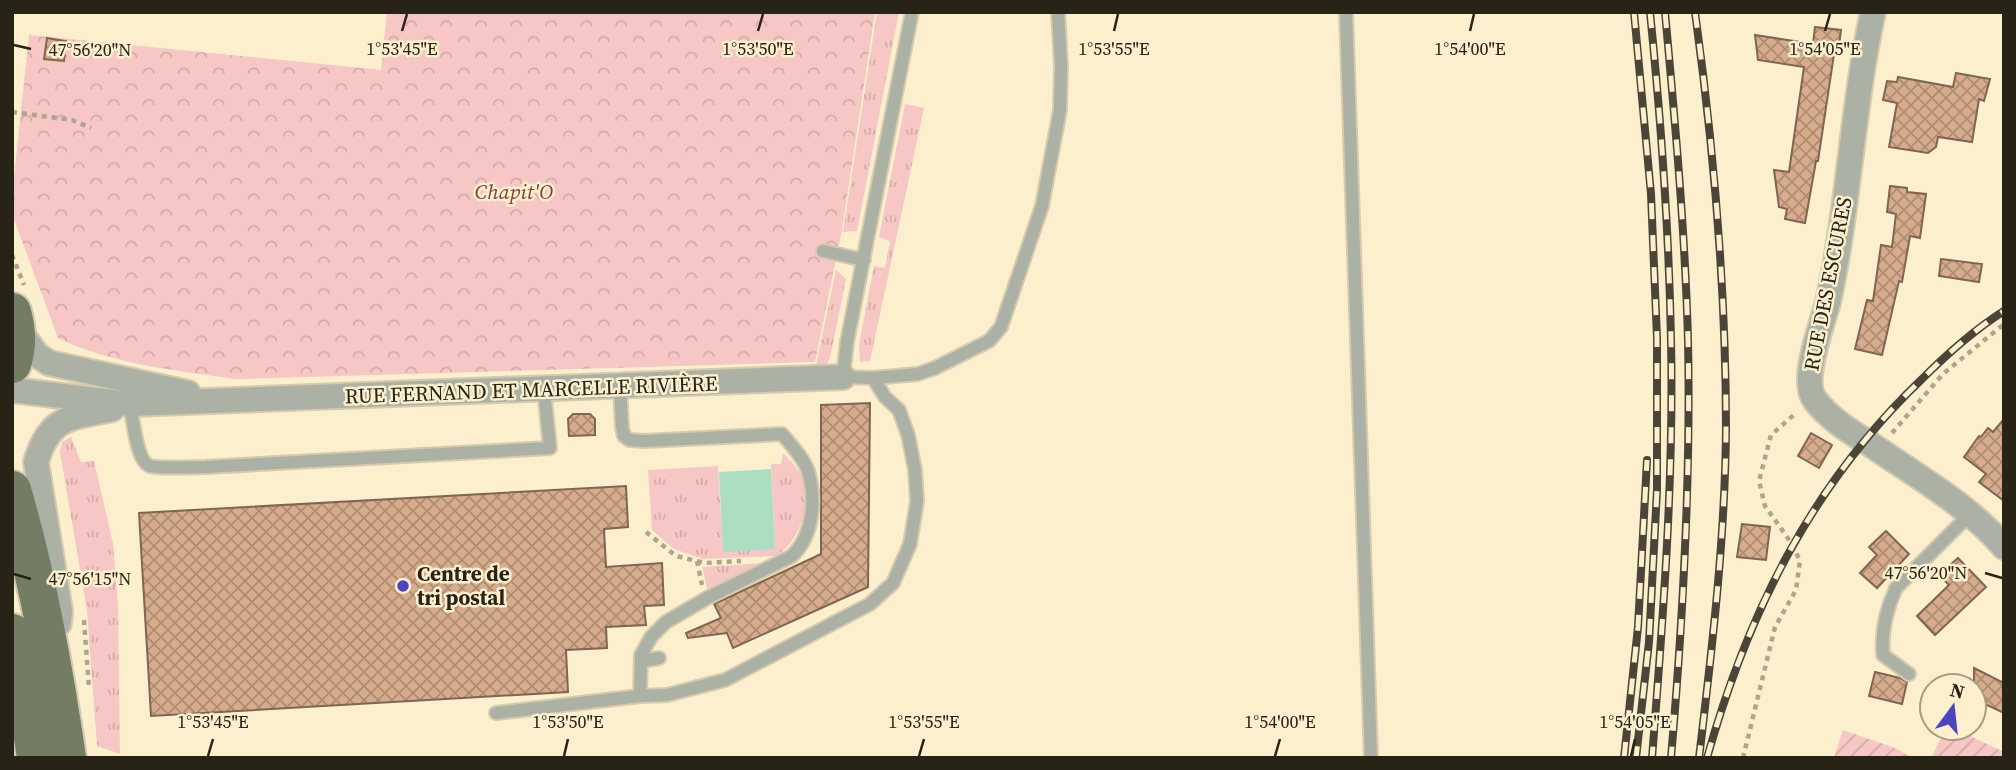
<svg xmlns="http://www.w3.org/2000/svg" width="2016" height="770" viewBox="0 0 2016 770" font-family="'Source Serif 4',serif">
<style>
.grass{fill:url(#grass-tufts)}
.park{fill:url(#park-crowns)}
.garden{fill:url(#garden-furrows)}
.water{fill:#acdfc2}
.building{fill:url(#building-cross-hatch);stroke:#806552;stroke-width:2}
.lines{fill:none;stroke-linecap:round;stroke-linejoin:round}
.service-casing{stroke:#d5caad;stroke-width:16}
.minor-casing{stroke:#d5caad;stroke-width:28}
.primary-casing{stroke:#d5caad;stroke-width:42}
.path{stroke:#aea58c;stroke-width:4.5;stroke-dasharray:5 5;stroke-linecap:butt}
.service{stroke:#abb1a4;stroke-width:12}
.minor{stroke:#abb1a4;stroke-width:24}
.primary{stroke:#737d64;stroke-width:38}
.rail-casing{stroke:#4a4536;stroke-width:8}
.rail{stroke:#fbefce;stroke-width:5;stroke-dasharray:16;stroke-linecap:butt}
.ticks{fill:none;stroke:#272317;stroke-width:2.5}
.poi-dot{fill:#4d45bc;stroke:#fbefce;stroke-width:2.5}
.labels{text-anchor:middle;stroke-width:5;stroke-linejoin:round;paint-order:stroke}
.park-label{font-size:21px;font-style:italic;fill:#843f3d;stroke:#fbefce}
.street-label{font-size:21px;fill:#272317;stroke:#fbefce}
.poi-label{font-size:21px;font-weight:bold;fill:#272317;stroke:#fbefce;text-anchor:start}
.ticks-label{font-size:18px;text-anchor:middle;fill:#272317;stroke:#fbefce;stroke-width:5;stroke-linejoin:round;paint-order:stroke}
</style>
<defs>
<pattern id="grass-tufts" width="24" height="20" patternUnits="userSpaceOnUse" patternTransform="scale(1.75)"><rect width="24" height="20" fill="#f6c7c4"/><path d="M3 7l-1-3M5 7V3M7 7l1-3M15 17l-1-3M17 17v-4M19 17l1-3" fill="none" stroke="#d3aba8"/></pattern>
<pattern id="park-crowns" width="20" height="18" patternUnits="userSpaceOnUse" patternTransform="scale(1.75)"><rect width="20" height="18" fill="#f6c7c4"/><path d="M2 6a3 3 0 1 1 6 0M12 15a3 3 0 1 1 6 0" fill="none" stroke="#d3aba8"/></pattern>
<pattern id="garden-furrows" width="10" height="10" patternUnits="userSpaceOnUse" patternTransform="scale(1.75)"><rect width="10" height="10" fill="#f6c7c4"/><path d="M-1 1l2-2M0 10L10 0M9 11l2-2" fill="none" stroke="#d3aba8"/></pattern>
<pattern id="building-cross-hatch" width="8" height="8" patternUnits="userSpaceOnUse" patternTransform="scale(1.75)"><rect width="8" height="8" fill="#d7ac8d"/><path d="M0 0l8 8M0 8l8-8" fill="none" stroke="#ae8c72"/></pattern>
</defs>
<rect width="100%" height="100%" fill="#fbefce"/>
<!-- grass -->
<g class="grass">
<path d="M 877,12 L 899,12 L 857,231 L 843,232 Z"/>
<path d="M 905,104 L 924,108 L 870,361 L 860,362 L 859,345 L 874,266 L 885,268 L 890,241 L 879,237 Z"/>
<path d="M 836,270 L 846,279 L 830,358 L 826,365 L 816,365 Z"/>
<path d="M 71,437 L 81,462 L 94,461 L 113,544 L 118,607 L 120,754 L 97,746 L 87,610 L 60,452 L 62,442 Z"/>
<path d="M 783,453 C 794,464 804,475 806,490 C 810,510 795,547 775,556 L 703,559 L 674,549 L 652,530 L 648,470 L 718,466 L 723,551 L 775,548 L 771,464 L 781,464 Z"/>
<path d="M 764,563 L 708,591 L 702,567 Z"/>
</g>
<!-- park -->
<path class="park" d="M 387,12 L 875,12 L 842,230 L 815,362 L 236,379 C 179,371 111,364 58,338 L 12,214 L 12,196 L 29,35 L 381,70 Z"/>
<!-- garden -->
<g class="garden">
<path d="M 1946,728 L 1953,728 L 2004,752 L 2004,758 L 1931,758 Z"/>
<path d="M 1843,730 L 1895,748 L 1913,758 L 1834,758 Z"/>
</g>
<!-- water -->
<path class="water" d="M 771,469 L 775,549 L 723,552 L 719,472 Z"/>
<!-- building -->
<g class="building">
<path d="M 1815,27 L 1841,30 L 1838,54 L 1834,54 L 1818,161 L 1816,161 L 1805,223 L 1785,219 L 1787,209 L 1779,207 L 1774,170 L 1789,172 L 1804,67 L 1758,60 L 1755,35 L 1813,44 Z"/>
<path d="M 47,38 L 66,41 L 64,61 L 44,59 Z"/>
<path d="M 1956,73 L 1990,79 L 1984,101 L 1979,99 L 1972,142 L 1938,137 L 1936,147 L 1928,153 L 1889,147 L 1897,103 L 1883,100 L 1887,81 L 1897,82 L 1898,77 L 1953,87 Z"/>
<path d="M 1890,186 L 1907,188 L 1907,192 L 1926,194 L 1920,238 L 1910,236 L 1902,282 L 1899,281 L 1882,355 L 1855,349 L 1867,300 L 1873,301 L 1881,245 L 1892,247 L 1896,214 L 1887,212 Z"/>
<path d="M 1941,259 L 1982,264 L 1979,282 L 1939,276 Z"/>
<path d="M 870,403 L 868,587 L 733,648 L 727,633 L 688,638 L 686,633 L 721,618 L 714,604 L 821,554 L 821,405 Z"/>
<path d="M 573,414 L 590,414 L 595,419 L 595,435 L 569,436 L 568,419 Z"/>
<path d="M 2004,419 L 2004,501 L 1979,482 L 1986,474 L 1964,457 L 1979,436 L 1981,437 L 1988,428 L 1993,432 Z"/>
<path d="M 1811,433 L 1832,445 L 1819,468 L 1798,456 Z"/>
<path d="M 626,486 L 628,527 L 604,529 L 606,567 L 662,563 L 664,605 L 644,606 L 646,625 L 606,627 L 607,648 L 566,650 L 568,692 L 151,716 L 139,513 Z"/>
<path d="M 1742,524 L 1770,527 L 1766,560 L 1737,557 Z"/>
<path d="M 1886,531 L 1909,554 L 1877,588 L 1860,573 L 1877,555 L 1869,547 Z"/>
<path d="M 1958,558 L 1986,587 L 1935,635 L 1917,616 L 1949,585 L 1939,575 Z"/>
<path d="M 1974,668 L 2004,683 L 2004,713 L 1974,699 Z"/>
<path d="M 1875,672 L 1900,678 L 1907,682 L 1902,704 L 1869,696 Z"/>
</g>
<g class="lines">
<!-- service casing -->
<g class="service-casing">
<g id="service">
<path d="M 912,12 L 847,342 L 843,377 L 873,378 L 918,374 L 935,368 L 989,341 L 1001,327 L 1042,206 L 1060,110 L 1061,65 L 1058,12"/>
<path d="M 1346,12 L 1371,758"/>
<path d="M 823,251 L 864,260"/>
<path d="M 620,387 L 622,427 L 624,436 L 630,440 L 645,441 L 782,434 C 791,445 803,457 808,471 C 816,498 814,535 792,556 L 709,597 L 666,622 L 651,637 L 641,655 L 640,696"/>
<path d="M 130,404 C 133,418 136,461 150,466 C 161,469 193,467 206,467 L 550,448 L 544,390"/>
<path d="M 642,661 L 659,658"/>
<path d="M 1909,674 L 1883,655 C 1881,632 1886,610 1896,588 L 1970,514"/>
<path d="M 496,713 L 640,696 L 667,695 L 725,680 L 870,604 L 893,583 L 910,544 L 917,501 L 915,470 L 908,435 L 899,410 L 885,397 L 873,378"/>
</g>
</g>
<!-- minor casing -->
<g class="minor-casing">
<g id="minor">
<path d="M 1873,12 C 1852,108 1849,207 1828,302 C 1822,325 1800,381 1815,400 C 1830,420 1853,433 1873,446 C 1918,477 1968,505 2004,547"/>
<path d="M 16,326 L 37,355 L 49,363 L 188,393"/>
<path d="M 12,390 L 130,404 L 843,377"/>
<path d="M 59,623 L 60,611 L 36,462 C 50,415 71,418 112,409"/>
</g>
</g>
<!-- primary casing -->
<g class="primary-casing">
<g id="primary">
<path d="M 12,312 C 17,329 18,346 12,364"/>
<path d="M 12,490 C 38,578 54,668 67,758"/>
<path d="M 12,633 L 30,717 L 36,758"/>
</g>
</g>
<!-- path -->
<g class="path">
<path d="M 12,112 L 72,120 L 91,128"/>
<path d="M 12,255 L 24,285"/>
<path d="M 1892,433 L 1943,374 L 2004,324"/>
<path d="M 646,532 L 676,556 L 705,563 L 741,561"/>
<path d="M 697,561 L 702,585"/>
<path d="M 84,620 L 89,688"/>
<path d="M 1743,758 L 1775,627 L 1796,590 L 1800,561 L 1792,544 L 1765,506 L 1759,481 L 1771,435 L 1797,412"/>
</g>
<!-- service -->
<use href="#service" class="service"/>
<!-- minor -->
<use href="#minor" class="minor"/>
<!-- primary -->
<use href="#primary" class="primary"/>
<!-- rail casing -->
<g class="rail-casing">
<g id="rail">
<path d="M 1634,12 L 1651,194 L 1657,338 L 1657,490 L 1649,642 L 1636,758"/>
<path d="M 1650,12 C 1661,121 1669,231 1671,340 C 1674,479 1663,619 1652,758"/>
<path d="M 1665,12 C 1675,121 1685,230 1688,340 C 1691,479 1683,619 1671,758"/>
<path d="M 1695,12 C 1714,150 1726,290 1726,430 C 1725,540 1712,649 1699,758"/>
<path d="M 1624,758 L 1638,627 L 1647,460"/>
<path d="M 1707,758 C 1748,612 1812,484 1922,379 C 1947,354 1974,330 2004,311"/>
</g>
</g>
<!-- rail -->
<use href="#rail" class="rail"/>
</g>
<!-- ticks -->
<path class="ticks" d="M 402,31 L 407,14M 758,31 L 763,14M 1114,31 L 1118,14M 1470,31 L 1474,14M 1825,31 L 1830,14M 14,45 L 31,49M 1985,573 L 2002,578M 14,574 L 31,579M 208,756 L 213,739M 564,756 L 568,739M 919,756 L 924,739M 1275,756 L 1280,739M 1631,756 L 1635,739"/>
<!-- markers -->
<circle class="poi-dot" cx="403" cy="586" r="7"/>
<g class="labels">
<!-- park labels -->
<g class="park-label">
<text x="514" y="199">Chapit'O</text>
</g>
<!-- street labels -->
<g class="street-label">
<text transform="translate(1828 284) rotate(-79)" y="7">RUE DES ESCURES</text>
<text transform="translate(531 390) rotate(-2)" y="7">RUE FERNAND ET MARCELLE RIVIÈRE</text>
</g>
<!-- poi labels -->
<g class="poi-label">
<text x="417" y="581">Centre de<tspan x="417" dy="24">tri postal</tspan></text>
</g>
</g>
<g class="ticks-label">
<text x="402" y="55">1°53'45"E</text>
<text x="758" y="55">1°53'50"E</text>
<text x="1114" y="55">1°53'55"E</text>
<text x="1470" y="55">1°54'00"E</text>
<text x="1825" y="55">1°54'05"E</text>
<text x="90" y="56">47°56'20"N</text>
<text x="1926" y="579">47°56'20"N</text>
<text x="90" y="585">47°56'15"N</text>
<text x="213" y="728">1°53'45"E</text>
<text x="568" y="728">1°53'50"E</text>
<text x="924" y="728">1°53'55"E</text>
<text x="1280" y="728">1°54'00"E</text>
<text x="1635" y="728">1°54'05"E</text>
</g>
<!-- border -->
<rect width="2016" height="770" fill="none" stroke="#272317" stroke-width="28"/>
<!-- north arrow -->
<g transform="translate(1953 707) rotate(15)"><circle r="33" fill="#fbefce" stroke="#a69d85" stroke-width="2"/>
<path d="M0-5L12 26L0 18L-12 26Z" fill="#4d45bc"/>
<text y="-10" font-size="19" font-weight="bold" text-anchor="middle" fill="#272317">N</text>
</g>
</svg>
